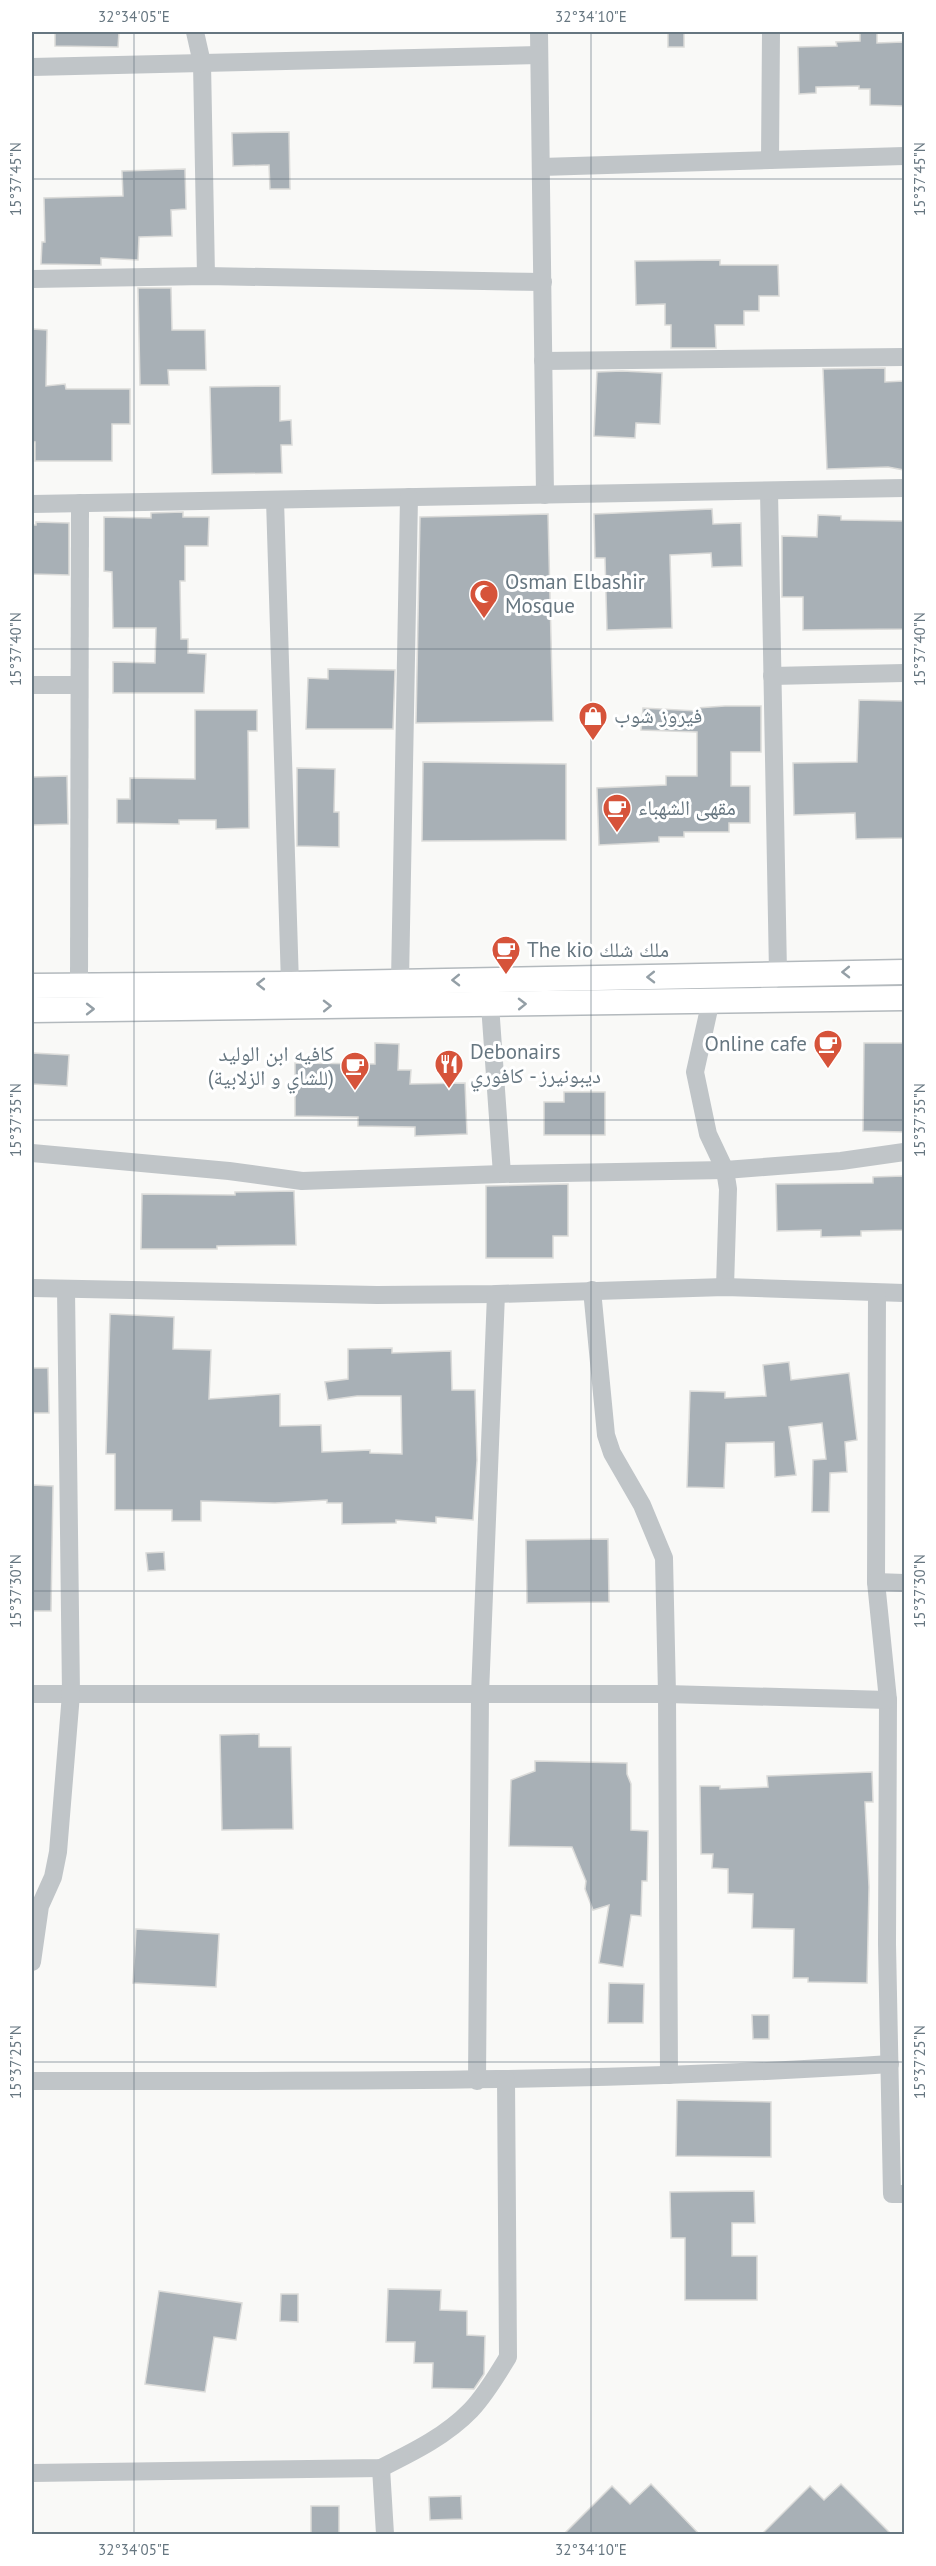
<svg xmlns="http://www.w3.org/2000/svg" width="936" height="2566" viewBox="0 0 936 2566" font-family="'PT Sans','Noto Naskh Arabic',sans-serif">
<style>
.building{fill:#a8b0b6;stroke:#dbdbd9;stroke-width:1.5}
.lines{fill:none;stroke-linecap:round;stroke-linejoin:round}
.secondary-casing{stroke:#b3b9bd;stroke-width:27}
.street{stroke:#c0c5c8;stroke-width:18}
.secondary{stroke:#fff;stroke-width:24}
.oneway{stroke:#949fa6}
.ticks{fill:none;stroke:#667680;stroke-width:1.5;stroke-opacity:0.45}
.labels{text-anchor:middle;stroke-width:6;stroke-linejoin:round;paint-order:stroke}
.poi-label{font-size:21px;fill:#667680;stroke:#fff;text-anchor:start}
.neatline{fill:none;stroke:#667680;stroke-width:2}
.ticks-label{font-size:15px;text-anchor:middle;fill:#667680}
</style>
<rect width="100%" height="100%" fill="#f9f9f7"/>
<!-- building -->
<g class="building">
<path d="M 55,32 L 119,32 L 118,47 L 55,46 Z"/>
<rect x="668" y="32" width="16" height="15"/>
<path d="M 860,32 L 877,32 L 877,43 L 904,42 L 904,106 L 870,105 L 870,89 L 859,89 L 859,86 L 816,87 L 816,93 L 799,94 L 798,47 L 837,46 L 836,42 L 860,41 Z"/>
<path d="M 289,132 L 290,189 L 270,189 L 269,165 L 233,166 L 232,133 Z"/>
<path d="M 185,169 L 186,209 L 171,210 L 172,236 L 139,237 L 138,260 L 101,258 L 101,265 L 41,264 L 42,242 L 45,242 L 44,198 L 123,196 L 122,171 Z"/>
<path d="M 720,260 L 720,265 L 778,265 L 779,296 L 759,296 L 759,311 L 744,311 L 744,325 L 715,325 L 716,348 L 671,348 L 671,325 L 665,325 L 665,304 L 636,305 L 635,261 Z"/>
<path d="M 138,288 L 171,288 L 172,330 L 205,330 L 206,370 L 168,370 L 169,385 L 140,385 Z"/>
<path d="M 32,329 L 47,330 L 46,386 L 65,384 L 66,389 L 130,389 L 130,424 L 112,424 L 112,461 L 35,461 L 35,442 L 32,442 Z"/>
<path d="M 885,368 L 885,382 L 904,381 L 904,470 L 888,467 L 827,469 L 823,369 Z"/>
<path d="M 622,371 L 662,373 L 660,424 L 636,423 L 635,438 L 594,436 L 597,372 Z"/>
<path d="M 280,386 L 280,421 L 291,420 L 292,445 L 281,445 L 282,473 L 212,474 L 210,387 Z"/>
<path d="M 712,509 L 713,524 L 741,523 L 742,566 L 712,567 L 711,553 L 670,555 L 672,628 L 607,630 L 605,558 L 595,558 L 594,514 Z"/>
<path d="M 183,512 L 183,517 L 209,517 L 208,546 L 185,546 L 185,581 L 180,581 L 181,639 L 188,639 L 188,653 L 206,654 L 204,693 L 113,693 L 113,662 L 155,663 L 156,628 L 113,628 L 112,572 L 104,571 L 104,517 L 151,518 L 151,513 Z"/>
<path d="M 548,514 L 553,721 L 416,723 L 420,517 Z"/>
<path d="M 818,515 L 841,516 L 841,520 L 904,521 L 904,629 L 803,630 L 803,597 L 782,597 L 782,536 L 817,537 Z"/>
<path d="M 36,522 L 69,523 L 69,575 L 32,574 L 32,525 L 36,525 Z"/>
<path d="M 328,669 L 395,670 L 393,729 L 306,729 L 308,678 L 328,679 Z"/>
<path d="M 859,700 L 904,701 L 904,838 L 856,839 L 855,813 L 794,815 L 793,763 L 857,762 Z"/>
<path d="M 725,706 L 761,706 L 761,752 L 731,752 L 731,786 L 750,786 L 750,823 L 729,823 L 729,832 L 684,832 L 684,837 L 659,837 L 659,842 L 599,845 L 597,788 L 666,785 L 666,776 L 697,776 L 697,732 L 641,730 L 643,708 L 697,711 L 697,708 Z"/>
<path d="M 195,710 L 257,710 L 257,731 L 248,731 L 249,828 L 216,829 L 216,820 L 179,820 L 179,824 L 117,823 L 117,799 L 130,799 L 130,778 L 195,779 Z"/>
<path d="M 423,762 L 566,764 L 566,840 L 422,841 Z"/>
<path d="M 297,768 L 335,769 L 334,812 L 339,812 L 339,847 L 297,846 Z"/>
<path d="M 67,776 L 68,824 L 32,825 L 32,777 Z"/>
<path d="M 375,1043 L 399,1044 L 398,1070 L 411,1070 L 410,1084 L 465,1083 L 467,1134 L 415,1136 L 415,1127 L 358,1126 L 358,1117 L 295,1116 L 295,1063 L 375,1064 Z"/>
<path d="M 864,1043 L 904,1043 L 904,1132 L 863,1131 Z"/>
<path d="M 32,1053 L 69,1055 L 67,1086 L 32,1084 Z"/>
<path d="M 564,1092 L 605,1092 L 605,1135 L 544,1135 L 544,1102 L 564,1102 Z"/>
<path d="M 904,1176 L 904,1230 L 861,1231 L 861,1236 L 821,1237 L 821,1230 L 777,1231 L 776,1184 L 873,1183 L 873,1177 Z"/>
<path d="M 568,1184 L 568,1236 L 553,1236 L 553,1258 L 486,1258 L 486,1186 Z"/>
<path d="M 294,1191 L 296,1245 L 217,1246 L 217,1249 L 141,1249 L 142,1194 L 235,1195 L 235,1192 Z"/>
<path d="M 110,1314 L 174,1317 L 173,1349 L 211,1350 L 209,1399 L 280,1394 L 280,1426 L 321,1425 L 322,1452 L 370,1450 L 370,1453 L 402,1454 L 401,1396 L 357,1396 L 328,1400 L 325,1382 L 348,1379 L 348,1349 L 392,1348 L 392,1353 L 451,1351 L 452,1390 L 475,1390 L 477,1460 L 473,1520 L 436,1517 L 436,1523 L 396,1520 L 396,1523 L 342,1524 L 342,1503 L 327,1503 L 327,1500 L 275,1503 L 201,1501 L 201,1521 L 172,1521 L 172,1510 L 115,1510 L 115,1454 L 106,1454 Z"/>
<path d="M 789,1362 L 791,1380 L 849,1373 L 857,1440 L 845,1442 L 847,1472 L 830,1473 L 829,1512 L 812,1512 L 813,1460 L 826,1459 L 822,1423 L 789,1427 L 796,1475 L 775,1477 L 774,1442 L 726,1443 L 724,1488 L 687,1487 L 690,1391 L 725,1392 L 725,1398 L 766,1396 L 763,1365 Z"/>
<path d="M 32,1368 L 48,1368 L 49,1413 L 32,1413 Z"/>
<path d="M 32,1485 L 53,1486 L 51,1611 L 32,1611 Z"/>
<path d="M 608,1539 L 609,1602 L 527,1603 L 526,1540 Z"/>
<path d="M 164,1552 L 165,1570 L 148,1571 L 146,1553 Z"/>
<path d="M 259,1734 L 259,1747 L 291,1747 L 293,1829 L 222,1830 L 220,1735 Z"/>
<path d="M 535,1761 L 627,1763 L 627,1774 L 631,1784 L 631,1830 L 648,1831 L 647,1881 L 642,1881 L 641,1916 L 631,1915 L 623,1967 L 599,1963 L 609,1905 L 593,1910 L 585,1889 L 586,1881 L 572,1847 L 509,1846 L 511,1780 L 535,1771 Z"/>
<path d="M 872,1772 L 873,1802 L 865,1802 L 869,1887 L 867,1983 L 808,1982 L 808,1978 L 793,1978 L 794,1929 L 752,1928 L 753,1894 L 728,1893 L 728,1869 L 712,1868 L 713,1854 L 701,1854 L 700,1786 L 720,1786 L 720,1789 L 768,1787 L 767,1776 Z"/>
<path d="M 136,1929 L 219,1934 L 216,1987 L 133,1983 Z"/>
<path d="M 609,1983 L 644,1984 L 643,2023 L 608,2023 Z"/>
<path d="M 752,2015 L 769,2015 L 769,2039 L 753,2039 Z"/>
<path d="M 677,2100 L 771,2102 L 771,2157 L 676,2156 Z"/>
<path d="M 754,2191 L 755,2223 L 732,2223 L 732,2256 L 757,2256 L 757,2300 L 685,2300 L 685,2238 L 671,2238 L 670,2192 Z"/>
<path d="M 388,2289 L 441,2290 L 440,2310 L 467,2311 L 467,2335 L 485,2336 L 484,2374 L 474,2389 L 432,2388 L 433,2363 L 414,2363 L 415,2342 L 386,2342 Z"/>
<path d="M 159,2291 L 242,2303 L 236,2340 L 214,2337 L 205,2392 L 145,2384 Z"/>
<path d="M 281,2294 L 298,2294 L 298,2322 L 280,2321 Z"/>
<path d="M 651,2484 L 700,2535 L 563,2535 L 612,2486 L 630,2504 Z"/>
<path d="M 841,2484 L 892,2535 L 761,2535 L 810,2486 L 824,2500 Z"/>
<path d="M 461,2496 L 462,2519 L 430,2520 L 429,2497 Z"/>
<rect x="311" y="2506" width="28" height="29"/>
</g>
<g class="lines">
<!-- secondary casing -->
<g class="secondary-casing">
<g id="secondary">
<path d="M 32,986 L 290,984 L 904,972"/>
<path d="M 32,1010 L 904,998"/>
</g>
</g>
<!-- street -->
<g class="street">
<path d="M 195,32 L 202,63 L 206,276"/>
<path d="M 539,32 L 545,495"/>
<path d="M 32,67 L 539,55"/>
<path d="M 770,160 L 771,32"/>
<path d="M 541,167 L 904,156"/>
<path d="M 32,279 L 206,276 L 543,282"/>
<path d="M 543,361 L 904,357"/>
<path d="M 769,491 L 778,973 L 769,983"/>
<path d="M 275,500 L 290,984"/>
<path d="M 32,504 L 904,488"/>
<path d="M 772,676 L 904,673"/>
<path d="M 32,685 L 79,685"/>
<path d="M 79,985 L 80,503"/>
<path d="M 391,989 L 400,981 L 409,497"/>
<path d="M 711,1000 L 695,1072 L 708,1134 L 725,1170 L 728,1189 L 725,1287"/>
<path d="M 490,1005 L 502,1174"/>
<path d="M 32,1153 L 229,1171 L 302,1181 L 502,1174 L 725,1170 L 841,1161 L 904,1152"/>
<path d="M 32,1288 L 377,1295 L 496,1294 L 725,1287 L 904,1293"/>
<path d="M 592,1290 L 606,1435 L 612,1453 L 642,1505 L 664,1558 L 667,1694 L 669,2075"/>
<path d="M 877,1293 L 876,1582 L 888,1700 L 887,1944 L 892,2194 L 904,2194"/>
<path d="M 876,1582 L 904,1583"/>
<path d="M 32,1694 L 667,1694 L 888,1700"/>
<path d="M 32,1962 L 40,1906 L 53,1877 L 58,1852 L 71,1694 L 66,1289"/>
<path d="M 32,2081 C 318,2081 604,2083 890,2064"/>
<path d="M 477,2081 L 480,1694 L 496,1294"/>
<path d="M 381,2468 L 385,2534"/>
<path d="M 32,2473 L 381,2468 C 413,2452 446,2436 471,2410 C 486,2394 497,2375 508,2357 L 506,2079"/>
</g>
<!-- secondary -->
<use href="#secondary" class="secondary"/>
</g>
<!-- one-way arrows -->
<defs><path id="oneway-chevron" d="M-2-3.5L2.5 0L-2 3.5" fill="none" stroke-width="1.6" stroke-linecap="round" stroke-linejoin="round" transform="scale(1.5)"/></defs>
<g class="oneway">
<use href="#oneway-chevron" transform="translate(846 972) rotate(179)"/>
<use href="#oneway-chevron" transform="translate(651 977) rotate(179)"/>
<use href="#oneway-chevron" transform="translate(456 980) rotate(179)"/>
<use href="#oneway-chevron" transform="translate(261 984) rotate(180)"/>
<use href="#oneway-chevron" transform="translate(522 1004) rotate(-1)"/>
<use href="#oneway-chevron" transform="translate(327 1006) rotate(-1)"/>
<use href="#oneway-chevron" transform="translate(90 1009)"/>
</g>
<!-- ticks -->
<path class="ticks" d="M 134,32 L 134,2534M 591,32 L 591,2534M 32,179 L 904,179M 32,649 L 904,649M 32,1120 L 904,1120M 32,1591 L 904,1591M 32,2062 L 904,2062M 32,2533 L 904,2533"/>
<!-- icons -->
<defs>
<g id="mosque-pin" transform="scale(1.5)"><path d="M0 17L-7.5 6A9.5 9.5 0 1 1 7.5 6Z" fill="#d6533a" stroke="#fff"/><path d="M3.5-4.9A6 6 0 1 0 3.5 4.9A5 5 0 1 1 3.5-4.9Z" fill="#fff"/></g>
<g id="shop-pin" transform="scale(1.5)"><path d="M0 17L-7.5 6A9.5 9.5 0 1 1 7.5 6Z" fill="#d6533a" stroke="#fff"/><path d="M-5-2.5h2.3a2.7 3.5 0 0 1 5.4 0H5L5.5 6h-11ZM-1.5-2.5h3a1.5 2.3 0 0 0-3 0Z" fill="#fff"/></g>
<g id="cafe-pin" transform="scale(1.5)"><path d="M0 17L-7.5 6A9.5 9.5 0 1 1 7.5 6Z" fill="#d6533a" stroke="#fff"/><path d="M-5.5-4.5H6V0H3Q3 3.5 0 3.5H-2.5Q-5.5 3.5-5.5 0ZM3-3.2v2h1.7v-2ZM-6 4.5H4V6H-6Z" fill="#fff"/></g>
<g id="restaurant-pin" transform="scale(1.5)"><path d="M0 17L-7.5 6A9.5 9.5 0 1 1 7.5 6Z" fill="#d6533a" stroke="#fff"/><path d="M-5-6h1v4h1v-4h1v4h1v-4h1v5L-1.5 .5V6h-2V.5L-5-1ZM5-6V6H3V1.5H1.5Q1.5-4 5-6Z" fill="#fff"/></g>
</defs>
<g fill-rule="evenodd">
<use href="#mosque-pin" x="484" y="594"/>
<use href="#shop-pin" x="593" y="716"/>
<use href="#cafe-pin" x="617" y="808"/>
<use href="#cafe-pin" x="506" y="950"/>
<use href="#cafe-pin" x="828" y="1044"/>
<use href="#restaurant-pin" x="449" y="1064"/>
<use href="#cafe-pin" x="355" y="1066"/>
</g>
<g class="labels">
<!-- poi labels -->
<g class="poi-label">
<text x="505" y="589">Osman Elbashir<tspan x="505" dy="24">Mosque</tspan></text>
<text x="614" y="723">فيروز شوب</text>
<text x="638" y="815">مقهى الشهباء</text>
<text x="527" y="957">The kio ملك شلك</text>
<text x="807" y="1051" text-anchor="end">Online cafe</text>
<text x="470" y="1059">Debonairs<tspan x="470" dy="24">ديبونيرز - كافوري</tspan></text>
<text x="334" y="1061" text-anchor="end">كافيه ابن الوليد<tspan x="334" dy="24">(للشاي و الزلابية)</tspan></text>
</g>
</g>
<!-- border -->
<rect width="936" height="2566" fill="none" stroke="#ffffff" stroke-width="66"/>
<rect x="33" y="33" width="870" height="2500" class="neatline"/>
<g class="ticks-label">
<text x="134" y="22">32°34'05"E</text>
<text x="591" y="22">32°34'10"E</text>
<text transform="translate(16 179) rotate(-90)" y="5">15°37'45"N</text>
<text transform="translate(920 179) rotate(-90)" y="5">15°37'45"N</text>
<text transform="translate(16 649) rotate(-90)" y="5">15°37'40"N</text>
<text transform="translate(920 649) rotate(-90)" y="5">15°37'40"N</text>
<text transform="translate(16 1120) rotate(-90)" y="5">15°37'35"N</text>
<text transform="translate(920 1120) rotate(-90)" y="5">15°37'35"N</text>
<text transform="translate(16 1591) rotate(-90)" y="5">15°37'30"N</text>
<text transform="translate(920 1591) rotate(-90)" y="5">15°37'30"N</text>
<text transform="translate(16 2062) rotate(-90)" y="5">15°37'25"N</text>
<text transform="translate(920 2062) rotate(-90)" y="5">15°37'25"N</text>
<text x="134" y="2555">32°34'05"E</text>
<text x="591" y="2555">32°34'10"E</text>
</g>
</svg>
